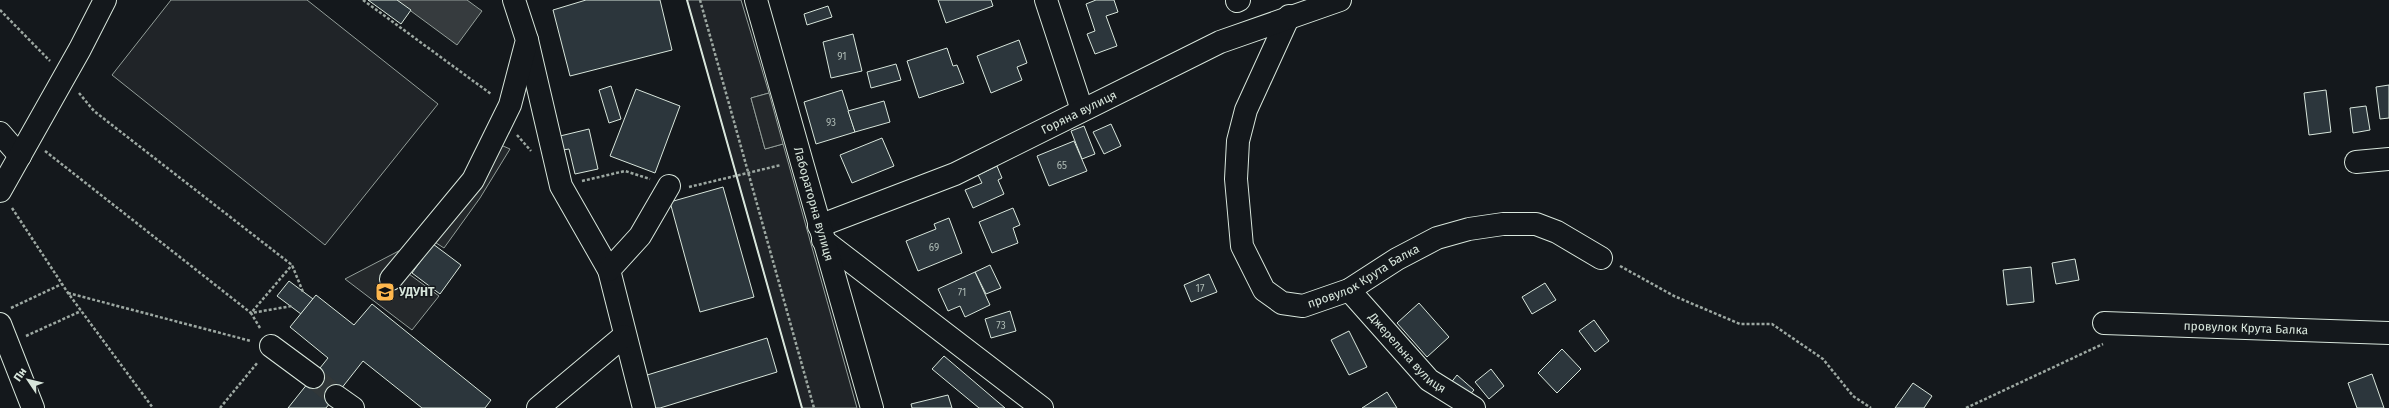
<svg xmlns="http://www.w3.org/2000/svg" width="2389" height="408" viewBox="0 0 2389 408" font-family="'Fira Sans',sans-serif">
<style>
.green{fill:#202428;stroke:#939e99}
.parking{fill:#24282b;stroke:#939e99}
.water{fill:#363b3e;stroke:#939e99}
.building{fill:#2c363c;stroke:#d8e6dc}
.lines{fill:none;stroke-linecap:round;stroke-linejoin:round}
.minor-tunnel{stroke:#313739;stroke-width:22;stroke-dasharray:22 11;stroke-linecap:butt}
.minor-casing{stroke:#d8e6dc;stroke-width:24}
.major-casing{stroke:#d8e6dc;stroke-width:24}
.path{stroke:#9da8a2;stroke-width:2.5;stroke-dasharray:3 2;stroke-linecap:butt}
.minor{stroke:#14181c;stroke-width:22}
.major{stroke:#14181c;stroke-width:22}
.wall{stroke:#d8e6dc;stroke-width:2}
.labels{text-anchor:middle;stroke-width:3;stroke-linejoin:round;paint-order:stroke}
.number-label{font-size:10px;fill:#adbab4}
.street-label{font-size:12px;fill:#d8e6dc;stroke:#14181c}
.poi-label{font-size:12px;font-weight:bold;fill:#d8e6dc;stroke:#14181c;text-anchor:start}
</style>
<rect width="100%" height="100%" fill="#14181c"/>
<!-- green -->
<g class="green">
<path d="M 171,0 L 307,0 L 438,104 L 325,245 L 112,75 Z"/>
<path d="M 687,0 L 741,0 L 769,93 L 751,98 L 765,149 L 783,144 L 857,408 L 802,408 Z"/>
</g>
<!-- parking -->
<g class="parking">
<path d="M 769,93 L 783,144 L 765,149 L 751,98 Z"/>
<path d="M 489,140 L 510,149 L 480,198 L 444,248 L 433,241 L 409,274 L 439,296 L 412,330 L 345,279 L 414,243 Z"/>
</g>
<!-- water -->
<path class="water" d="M 396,0 L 467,0 L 482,11 L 457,45 Z"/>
<!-- building -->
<g class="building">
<path d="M 368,0 L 397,0 L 411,10 L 401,24 Z"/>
<path d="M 586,0 L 660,0 L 672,50 L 570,76 L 553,10 Z"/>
<path d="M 938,0 L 991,0 L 993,6 L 946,23 Z"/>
<path d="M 1096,0 L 1114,0 L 1118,12 L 1106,16 L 1117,46 L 1095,54 L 1087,34 L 1095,31 L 1086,4 Z"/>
<path d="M 828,6 L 832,17 L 807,25 L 804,14 Z"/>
<path d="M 853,34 L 862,71 L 831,78 L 823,42 Z"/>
<path d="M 1019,40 L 1027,63 L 1017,67 L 1022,80 L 991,93 L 977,56 Z"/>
<path d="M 947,48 L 953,66 L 957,65 L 964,83 L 919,98 L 907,61 Z"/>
<path d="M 896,64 L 901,80 L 871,88 L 867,72 Z"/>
<path d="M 2389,85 L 2389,118 L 2380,119 L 2376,87 Z"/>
<path d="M 611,86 L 621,119 L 609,123 L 599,90 Z"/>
<path d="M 636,89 L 680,106 L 655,173 L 610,156 Z"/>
<path d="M 842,90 L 855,132 L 816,144 L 804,102 Z"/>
<path d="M 2326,90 L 2331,132 L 2309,135 L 2304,93 Z"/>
<path d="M 884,101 L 890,122 L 855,132 L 848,111 Z"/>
<path d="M 2366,106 L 2370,130 L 2353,133 L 2350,108 Z"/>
<path d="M 1111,124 L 1121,146 L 1104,154 L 1093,132 Z"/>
<path d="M 1084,126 L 1095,154 L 1082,159 L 1071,131 Z"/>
<path d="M 589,129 L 598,169 L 575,174 L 569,149 L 563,150 L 560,136 Z"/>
<path d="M 882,138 L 894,166 L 852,183 L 840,155 Z"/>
<path d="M 1074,141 L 1087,171 L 1049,186 L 1037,156 Z"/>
<path d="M 997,166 L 1002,178 L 998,180 L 1004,194 L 973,208 L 965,190 L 982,183 L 978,175 Z"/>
<path d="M 723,187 L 754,297 L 700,312 L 670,202 Z"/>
<path d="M 1013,208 L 1020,225 L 1013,228 L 1018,243 L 992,253 L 979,222 Z"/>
<path d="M 949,218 L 962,253 L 918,271 L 906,241 L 936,229 L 934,224 Z"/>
<path d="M 433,244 L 461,265 L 440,294 L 412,273 Z"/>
<path d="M 2075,259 L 2079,280 L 2056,284 L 2052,263 Z"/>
<path d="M 990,265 L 1001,288 L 986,294 L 975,272 Z"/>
<path d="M 2031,267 L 2034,302 L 2007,305 L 2003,270 Z"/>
<path d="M 975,272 L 990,305 L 965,317 L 960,306 L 948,311 L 938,289 Z"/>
<path d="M 1209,274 L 1217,292 L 1191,302 L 1184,285 Z"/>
<path d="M 289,281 L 313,299 L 301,314 L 277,296 Z"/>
<path d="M 1545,283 L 1556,300 L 1532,314 L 1522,297 Z"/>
<path d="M 316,295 L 354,325 L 372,304 L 491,400 L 485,408 L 422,408 L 363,361 L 326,408 L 288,408 L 328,358 L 290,327 Z"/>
<path d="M 1419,303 L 1449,337 L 1427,357 L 1397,323 Z"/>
<path d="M 1010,311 L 1016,331 L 991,338 L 985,319 Z"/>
<path d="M 1594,320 L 1609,341 L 1595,352 L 1579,331 Z"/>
<path d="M 1349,331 L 1367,367 L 1349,375 L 1331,340 Z"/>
<path d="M 767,338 L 777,372 L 660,408 L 654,408 L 644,376 Z"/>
<path d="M 1562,349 L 1581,369 L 1557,393 L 1538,373 Z"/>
<path d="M 944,356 L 1005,408 L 979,408 L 932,369 Z"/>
<path d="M 1491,369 L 1504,386 L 1489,399 L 1475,382 Z"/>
<path d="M 2372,374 L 2384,408 L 2357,408 L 2348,383 Z"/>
<path d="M 1457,375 L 1474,390 L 1467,398 L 1450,384 Z"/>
<path d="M 1913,383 L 1932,396 L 1924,408 L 1895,408 Z"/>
<path d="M 1387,392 L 1397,408 L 1362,408 Z"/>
<path d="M 948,395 L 952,408 L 912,408 L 911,404 Z"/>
</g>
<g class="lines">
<!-- minor-tunnel -->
<path class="minor-tunnel" d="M 313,377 L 336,396"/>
<!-- minor casing -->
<g class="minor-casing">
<g id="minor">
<path d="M 1046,0 L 1082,110"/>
<path d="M 1237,1 L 1239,0"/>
<path id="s1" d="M 1289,16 L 1246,110 L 1238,141 L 1236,179 L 1242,246 L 1264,290 L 1282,303 L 1303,306 L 1349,290 L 1397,259 L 1437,238 L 1469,229 L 1503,224 L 1536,224 L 1557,232 L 1601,258"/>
<path d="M 527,40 L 561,186 L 609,270 L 644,408"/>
<path d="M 0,133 L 20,156"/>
<path d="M 2356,162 L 2389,159"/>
<path d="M 0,191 L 80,49 L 105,0"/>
<path id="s2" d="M 819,226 L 955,174 L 1220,42 L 1340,0"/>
<path d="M 823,240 L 1042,408"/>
<path d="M 609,270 L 640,236 L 669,186"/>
<path d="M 391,279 L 473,180 L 510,105 L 527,40 L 514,0"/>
<path id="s3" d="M 1349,290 L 1429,380 L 1474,408"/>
<path id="s4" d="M 2104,323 L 2389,333"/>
<path d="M 0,324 L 33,408"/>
<path d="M 271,346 L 313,377"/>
<path d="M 336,396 L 353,408"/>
<path d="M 538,408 L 624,336"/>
</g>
</g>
<!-- major casing -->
<g class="major-casing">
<g id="major">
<path id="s5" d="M 756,0 C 795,136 832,272 872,408"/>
</g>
</g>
<!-- path -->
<g class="path">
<path d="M 363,0 L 491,94"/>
<path d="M 700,0 L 814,408"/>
<path d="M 0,10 L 50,61"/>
<path d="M 79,93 L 94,111 L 292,265 L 303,292"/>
<path d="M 517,135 L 531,151"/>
<path d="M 45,151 L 251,313 L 292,306"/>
<path d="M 582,181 L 625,171 L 650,179"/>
<path d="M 689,187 L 781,165"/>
<path d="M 12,208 L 68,293 L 153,408"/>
<path d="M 1620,266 L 1674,296 L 1740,324 L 1772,324 L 1823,359 L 1853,396 L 1871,408"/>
<path d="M 68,293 L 251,341"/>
<path d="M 11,308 L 62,284"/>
<path d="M 260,328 L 251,313 L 292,265"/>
<path d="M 26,336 L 81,311"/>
<path d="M 220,408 L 258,362"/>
<path d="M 1966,408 L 2103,344"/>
</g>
<!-- minor -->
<use href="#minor" class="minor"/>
<!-- major -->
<use href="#major" class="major"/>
<!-- wall -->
<path class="wall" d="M 687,0 L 802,408"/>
</g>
<!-- icons -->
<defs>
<g id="university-square" transform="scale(1)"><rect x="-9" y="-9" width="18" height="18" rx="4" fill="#ffb74d" stroke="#14181c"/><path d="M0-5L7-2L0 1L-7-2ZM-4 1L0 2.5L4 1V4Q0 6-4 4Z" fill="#111"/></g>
</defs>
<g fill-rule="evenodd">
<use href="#university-square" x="385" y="292"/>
</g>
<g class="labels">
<!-- number labels -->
<g class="number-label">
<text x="842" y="60">91</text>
<text x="831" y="126">93</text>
<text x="1062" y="169">65</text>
<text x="934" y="251">69</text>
<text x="1200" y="292">17</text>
<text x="962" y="296">71</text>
<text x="1001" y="329">73</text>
</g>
<!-- street labels -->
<g class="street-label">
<text dy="4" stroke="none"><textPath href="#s2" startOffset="284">Горяна вулиця</textPath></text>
<text dy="4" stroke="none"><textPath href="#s5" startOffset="212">Лабораторна вулиця</textPath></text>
<text dy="4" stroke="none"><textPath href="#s1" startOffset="401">провулок Крута Балка</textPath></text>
<text dy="4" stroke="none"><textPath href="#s4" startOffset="142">провулок Крута Балка</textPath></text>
<text dy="4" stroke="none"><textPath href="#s3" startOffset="86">Джерельна вулиця</textPath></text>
</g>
<!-- poi labels -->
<g class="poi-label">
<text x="399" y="296">УДУНТ</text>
</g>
</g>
<!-- north arrow -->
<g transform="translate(28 380) rotate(305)" stroke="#14181c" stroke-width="3" paint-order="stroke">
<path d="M0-3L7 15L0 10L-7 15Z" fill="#d8e6dc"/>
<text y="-6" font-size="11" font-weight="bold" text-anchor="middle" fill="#d8e6dc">Пн</text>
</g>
</svg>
